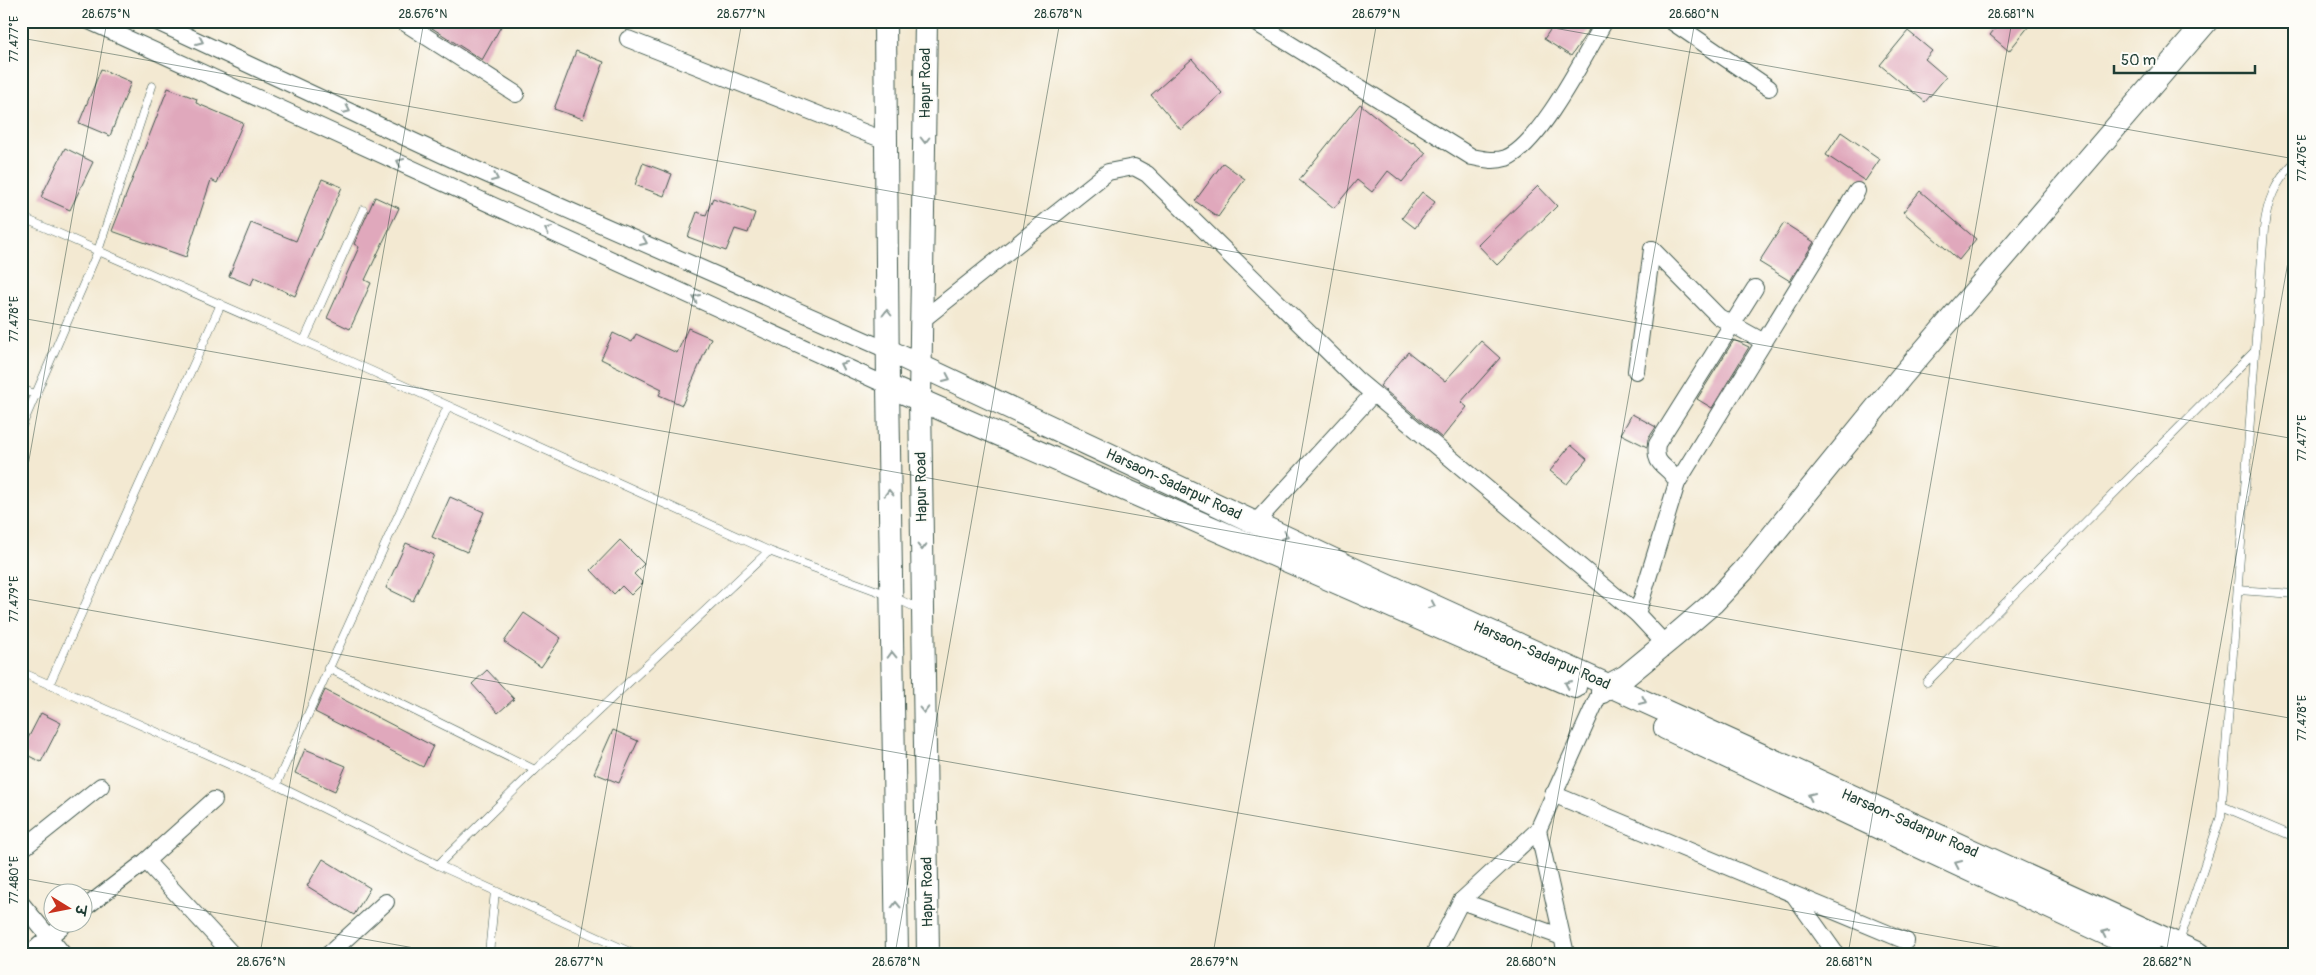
<svg xmlns="http://www.w3.org/2000/svg" width="2316" height="975" viewBox="0 0 2316 975" font-family="Pangolin,'Playpen Sans Deva',sans-serif">
<style>
.building{fill:#e0a8bc}
.lines{fill:none;stroke-linecap:round;stroke-linejoin:round}
.lane-casing{stroke:#3f574c;stroke-width:9}
.street-casing{stroke:#3f574c;stroke-width:18}
.secondary-casing{stroke:#3f574c;stroke-width:24}
.lane{stroke:#fff;stroke-width:8}
.street{stroke:#fff;stroke-width:16}
.secondary{stroke:#fff;stroke-width:22}
.oneway{stroke:#8f9e9a}
.ticks{fill:none;stroke:#1f3d34;stroke-width:1;stroke-opacity:0.45}
.labels{text-anchor:middle;stroke-width:4;stroke-linejoin:round;paint-order:stroke}
.street-label{font-size:15px;fill:#1f3d34;stroke:#fdfcf7}
.neatline{fill:none;stroke:#1f3d34;stroke-width:2}
.ticks-label{font-size:12px;text-anchor:middle;fill:#1f3d34}
</style>
<rect width="100%" height="100%" fill="#fdfcf7"/>
<filter id="ink" filterUnits="userSpaceOnUse"><feTurbulence type="fractalNoise" baseFrequency=".02" numOctaves="2"/><feDisplacementMap in="SourceGraphic" scale="10" xChannelSelector="R" yChannelSelector="G"/><feConvolveMatrix kernelMatrix="1 2 1 2 8 2 1 2 1" color-interpolation-filters="sRGB"/></filter>
<filter id="wash" filterUnits="userSpaceOnUse"><feTurbulence type="fractalNoise" baseFrequency=".0096" numOctaves="4" result="noise"/><feDisplacementMap in="SourceGraphic" scale="20" xChannelSelector="R" yChannelSelector="G"/><feGaussianBlur stdDeviation="1.12" result="paint"/><feColorMatrix in="noise" values="0 0 0 0 0 0 0 0 0 0 0 0 0 0 0 0 0 1.4 0 .05"/><feComposite in="paint" operator="in"/></filter>
<g filter="url(#wash)">
<rect width="100%" height="100%" fill="#f3e9d2"/>
<g id="blocks">
<!-- building -->
<g class="building">
<path d="M 421,21 L 504,21 L 482,60 Z"/>
<path d="M 1556,21 L 1576,21 L 1589,30 L 1571,56 L 1544,39 Z"/>
<path d="M 2001,21 L 2033,21 L 2009,51 L 1990,35 Z"/>
<path d="M 1908,31 L 1932,51 L 1925,59 L 1946,77 L 1925,102 L 1880,65 Z"/>
<path d="M 576,51 L 604,62 L 583,119 L 554,109 Z"/>
<path d="M 1192,59 L 1222,93 L 1181,130 L 1151,95 Z"/>
<path d="M 101,69 L 131,82 L 110,136 L 79,123 Z"/>
<path d="M 168,88 L 197,99 L 196,103 L 243,123 L 217,183 L 211,180 L 186,257 L 112,231 Z"/>
<path d="M 1360,104 L 1399,135 L 1412,143 L 1413,142 L 1426,153 L 1402,182 L 1388,171 L 1372,192 L 1357,180 L 1334,208 L 1299,180 Z"/>
<path d="M 1841,132 L 1880,159 L 1865,181 L 1826,155 Z"/>
<path d="M 65,148 L 93,162 L 70,210 L 41,197 Z"/>
<path d="M 643,163 L 672,174 L 664,196 L 635,185 Z"/>
<path d="M 1223,163 L 1245,179 L 1218,217 L 1195,201 Z"/>
<path d="M 322,179 L 342,187 L 295,296 L 254,277 L 251,285 L 229,276 L 251,223 L 296,241 Z"/>
<path d="M 1538,186 L 1557,206 L 1497,265 L 1478,245 Z"/>
<path d="M 1920,191 L 1976,239 L 1959,260 L 1903,212 Z"/>
<path d="M 1422,192 L 1435,202 L 1415,228 L 1402,218 Z"/>
<path d="M 375,197 L 399,208 L 365,280 L 371,283 L 350,329 L 327,318 L 359,247 L 354,244 Z"/>
<path d="M 713,198 L 755,213 L 748,233 L 735,229 L 726,251 L 688,237 L 697,212 L 706,215 Z"/>
<path d="M 1784,223 L 1814,242 L 1790,281 L 1759,262 Z"/>
<path d="M 688,328 L 711,338 L 682,405 L 659,395 L 662,389 L 601,359 L 613,333 L 632,342 L 636,334 L 677,353 Z"/>
<path d="M 1734,340 L 1749,347 L 1712,408 L 1697,399 Z"/>
<path d="M 1481,341 L 1500,358 L 1461,402 L 1467,407 L 1442,438 L 1380,386 L 1408,352 L 1445,381 Z"/>
<path d="M 1632,414 L 1656,427 L 1648,439 L 1647,447 L 1621,434 Z"/>
<path d="M 1571,445 L 1587,459 L 1567,484 L 1550,471 Z"/>
<path d="M 450,497 L 484,512 L 467,552 L 432,537 Z"/>
<path d="M 620,540 L 644,564 L 634,574 L 643,583 L 631,595 L 622,586 L 614,594 L 591,570 Z"/>
<path d="M 406,543 L 434,555 L 413,601 L 386,588 Z"/>
<path d="M 524,613 L 561,638 L 541,667 L 504,642 Z"/>
<path d="M 487,670 L 514,699 L 498,713 L 472,684 Z"/>
<path d="M 325,690 L 433,746 L 423,767 L 315,712 Z"/>
<path d="M 41,713 L 61,723 L 41,762 L 21,752 Z"/>
<path d="M 613,730 L 638,741 L 619,783 L 594,773 Z"/>
<path d="M 305,749 L 346,766 L 335,791 L 295,773 Z"/>
<path d="M 323,859 L 370,888 L 354,915 L 307,886 Z"/>
</g>
</g>
</g>
<g filter="url(#ink)">
<use href="#blocks" fill-opacity="0" stroke="#3f574c" stroke-width="1"/>
<g class="lines">
<!-- lane casing -->
<g class="lane-casing">
<g id="lane">
<path d="M 21,217 L 347,360 L 769,551 L 891,596 L 919,609"/>
<path d="M 304,341 L 363,210"/>
<path d="M 21,389 L 37,395"/>
<path d="M 21,428 L 98,251 L 152,86"/>
<path d="M 2238,590 L 2295,594"/>
<path d="M 328,668 L 535,770"/>
<path d="M 21,672 L 276,785 L 438,865 L 634,954"/>
<path d="M 1927,682 L 2255,351"/>
<path d="M 49,685 L 221,304"/>
<path d="M 276,785 L 448,406"/>
<path d="M 2222,806 L 2295,837"/>
<path d="M 438,865 L 535,770 L 769,551"/>
<path d="M 2179,942 L 2221,816 L 2264,229 C 2267,201 2275,182 2295,162"/>
<path d="M 489,954 L 495,891"/>
</g>
</g>
<!-- street casing -->
<g class="street-casing">
<g id="street">
<path d="M 89,21 L 888,386"/>
<path d="M 155,21 L 443,155 L 887,350"/>
<path d="M 402,21 L 516,94"/>
<path d="M 1253,21 L 1472,157 C 1483,159 1494,162 1506,158 C 1540,145 1586,53 1605,21"/>
<path d="M 1671,21 L 1769,88"/>
<path d="M 628,39 L 886,141"/>
<path d="M 1652,249 L 1719,317 L 1764,342"/>
<path d="M 921,321 L 1108,172 L 1134,167 L 1147,174 L 1357,380 L 1637,614 L 1665,644"/>
<path d="M 1636,371 L 1652,249"/>
<path d="M 1677,483 L 1857,191"/>
<path d="M 1256,522 L 1373,394"/>
<path d="M 1637,614 L 1677,483 C 1670,464 1653,469 1657,444 L 1755,288"/>
<path d="M 1553,794 L 1906,941"/>
<path d="M 1538,830 L 1566,954"/>
<path d="M 21,850 L 101,786"/>
<path d="M 146,861 L 232,954"/>
<path d="M 1794,895 L 1836,954"/>
<path d="M 1461,901 L 1562,937"/>
<path d="M 21,903 L 63,954"/>
<path d="M 82,910 L 146,861 L 214,800"/>
<path d="M 29,954 L 67,922"/>
<path d="M 329,954 L 386,902"/>
<path d="M 1434,954 L 1461,901 L 1538,830 L 1598,697"/>
</g>
</g>
<!-- secondary casing -->
<g class="secondary-casing">
<g id="secondary">
<path d="M 885,21 L 888,386 L 897,954"/>
<path d="M 926,21 L 920,400 L 928,954"/>
<path d="M 887,350 L 1375,579 L 2199,954"/>
<path d="M 888,386 L 1575,687"/>
<path d="M 1602,692 L 1609,685 L 1626,676 L 1677,634 L 1713,603 L 1745,569 L 1902,376 L 2207,21"/>
<path d="M 1665,728 L 2149,954"/>
</g>
</g>
<!-- lane -->
<use href="#lane" class="lane"/>
<!-- street -->
<use href="#street" class="street"/>
<!-- secondary -->
<use href="#secondary" class="secondary"/>
</g>
<!-- one-way arrows -->
<defs><path id="oneway-chevron" d="M-2-3.5L2.5 0L-2 3.5" fill="none" stroke-width="1.6" stroke-linecap="round" stroke-linejoin="round" transform="scale(1.25)"/></defs>
<g class="oneway">
<use href="#oneway-chevron" transform="translate(200 41) rotate(24)"/>
<use href="#oneway-chevron" transform="translate(347 110) rotate(25)"/>
<use href="#oneway-chevron" transform="translate(925 140) rotate(90)"/>
<use href="#oneway-chevron" transform="translate(400 162) rotate(-155)"/>
<use href="#oneway-chevron" transform="translate(495 178) rotate(23)"/>
<use href="#oneway-chevron" transform="translate(548 230) rotate(-155)"/>
<use href="#oneway-chevron" transform="translate(644 242) rotate(23)"/>
<use href="#oneway-chevron" transform="translate(696 298) rotate(-155)"/>
<use href="#oneway-chevron" transform="translate(887 313) rotate(-90)"/>
<use href="#oneway-chevron" transform="translate(843 365) rotate(-155)"/>
<use href="#oneway-chevron" transform="translate(947 378) rotate(25)"/>
<use href="#oneway-chevron" transform="translate(889 493) rotate(-91)"/>
<use href="#oneway-chevron" transform="translate(1285 536) rotate(25)"/>
<use href="#oneway-chevron" transform="translate(922 547) rotate(89)"/>
<use href="#oneway-chevron" transform="translate(1432 605) rotate(25)"/>
<use href="#oneway-chevron" transform="translate(892 655) rotate(-91)"/>
<use href="#oneway-chevron" transform="translate(1568 684) rotate(-156)"/>
<use href="#oneway-chevron" transform="translate(1643 701) rotate(24)"/>
<use href="#oneway-chevron" transform="translate(924 710) rotate(89)"/>
<use href="#oneway-chevron" transform="translate(1811 796) rotate(-155)"/>
<use href="#oneway-chevron" transform="translate(1958 864) rotate(-155)"/>
<use href="#oneway-chevron" transform="translate(896 905) rotate(-91)"/>
<use href="#oneway-chevron" transform="translate(2105 933) rotate(-155)"/>
</g>
</g>
<!-- ticks -->
<path class="ticks" d="M 1514,21 L 2295,159M 21,38 L 2295,439M 21,318 L 2295,719M 21,505 L 107,21M 21,598 L 2037,954M 21,878 L 448,954M 260,954 L 424,21M 577,954 L 742,21M 895,954 L 1060,21M 1213,954 L 1377,21M 1530,954 L 1695,21M 1848,954 L 2012,21M 2166,954 L 2295,222"/>
<g class="labels">
<!-- street labels -->
<g class="street-label">
<text transform="translate(925 83) rotate(-90)" y="5">Hapur Road</text>
<text transform="translate(1174 484) rotate(25)" y="5">Harsaon-Sadarpur Road</text>
<text transform="translate(921 487) rotate(-91)" y="5">Hapur Road</text>
<text transform="translate(1542 655) rotate(24)" y="5">Harsaon-Sadarpur Road</text>
<text transform="translate(1910 823) rotate(24)" y="5">Harsaon-Sadarpur Road</text>
<text transform="translate(927 892) rotate(-91)" y="5">Hapur Road</text>
</g>
</g>
<!-- margin -->
<rect width="2316" height="975" fill="none" stroke="#fdfcf7" stroke-width="55"/>
<!-- north arrow -->
<g transform="translate(68 908) rotate(100)"><circle r="24" fill="#fdfcf7" stroke="#a4b0a9"/>
<path d="M0-4L9 19L0 12L-9 19Z" fill="#c8321e"/>
<text y="-8" font-size="14" font-weight="bold" text-anchor="middle" fill="#1f3d34">उ</text>
</g>
<!-- scale -->
<path d="M2114 65v8h141v-8" fill="none" stroke="#1f3d34" stroke-width="2.5"/>
<text x="2121" y="65" font-size="15" fill="#1f3d34" stroke="#fdfcf7" stroke-width="4" paint-order="stroke">50 m</text>
<rect x="28" y="28" width="2260" height="920" class="neatline"/>
<g class="ticks-label">
<text x="106" y="18">28.675°N</text>
<text x="423" y="18">28.676°N</text>
<text x="741" y="18">28.677°N</text>
<text x="1058" y="18">28.678°N</text>
<text x="1376" y="18">28.679°N</text>
<text x="1694" y="18">28.680°N</text>
<text x="2011" y="18">28.681°N</text>
<text transform="translate(14 39) rotate(-90)" y="4">77.477°E</text>
<text transform="translate(2302 158) rotate(-90)" y="4">77.476°E</text>
<text transform="translate(14 319) rotate(-90)" y="4">77.478°E</text>
<text transform="translate(2302 438) rotate(-90)" y="4">77.477°E</text>
<text transform="translate(14 599) rotate(-90)" y="4">77.479°E</text>
<text transform="translate(2302 718) rotate(-90)" y="4">77.478°E</text>
<text transform="translate(14 880) rotate(-90)" y="4">77.480°E</text>
<text x="261" y="966">28.676°N</text>
<text x="579" y="966">28.677°N</text>
<text x="896" y="966">28.678°N</text>
<text x="1214" y="966">28.679°N</text>
<text x="1531" y="966">28.680°N</text>
<text x="1849" y="966">28.681°N</text>
<text x="2167" y="966">28.682°N</text>
</g>
</svg>
